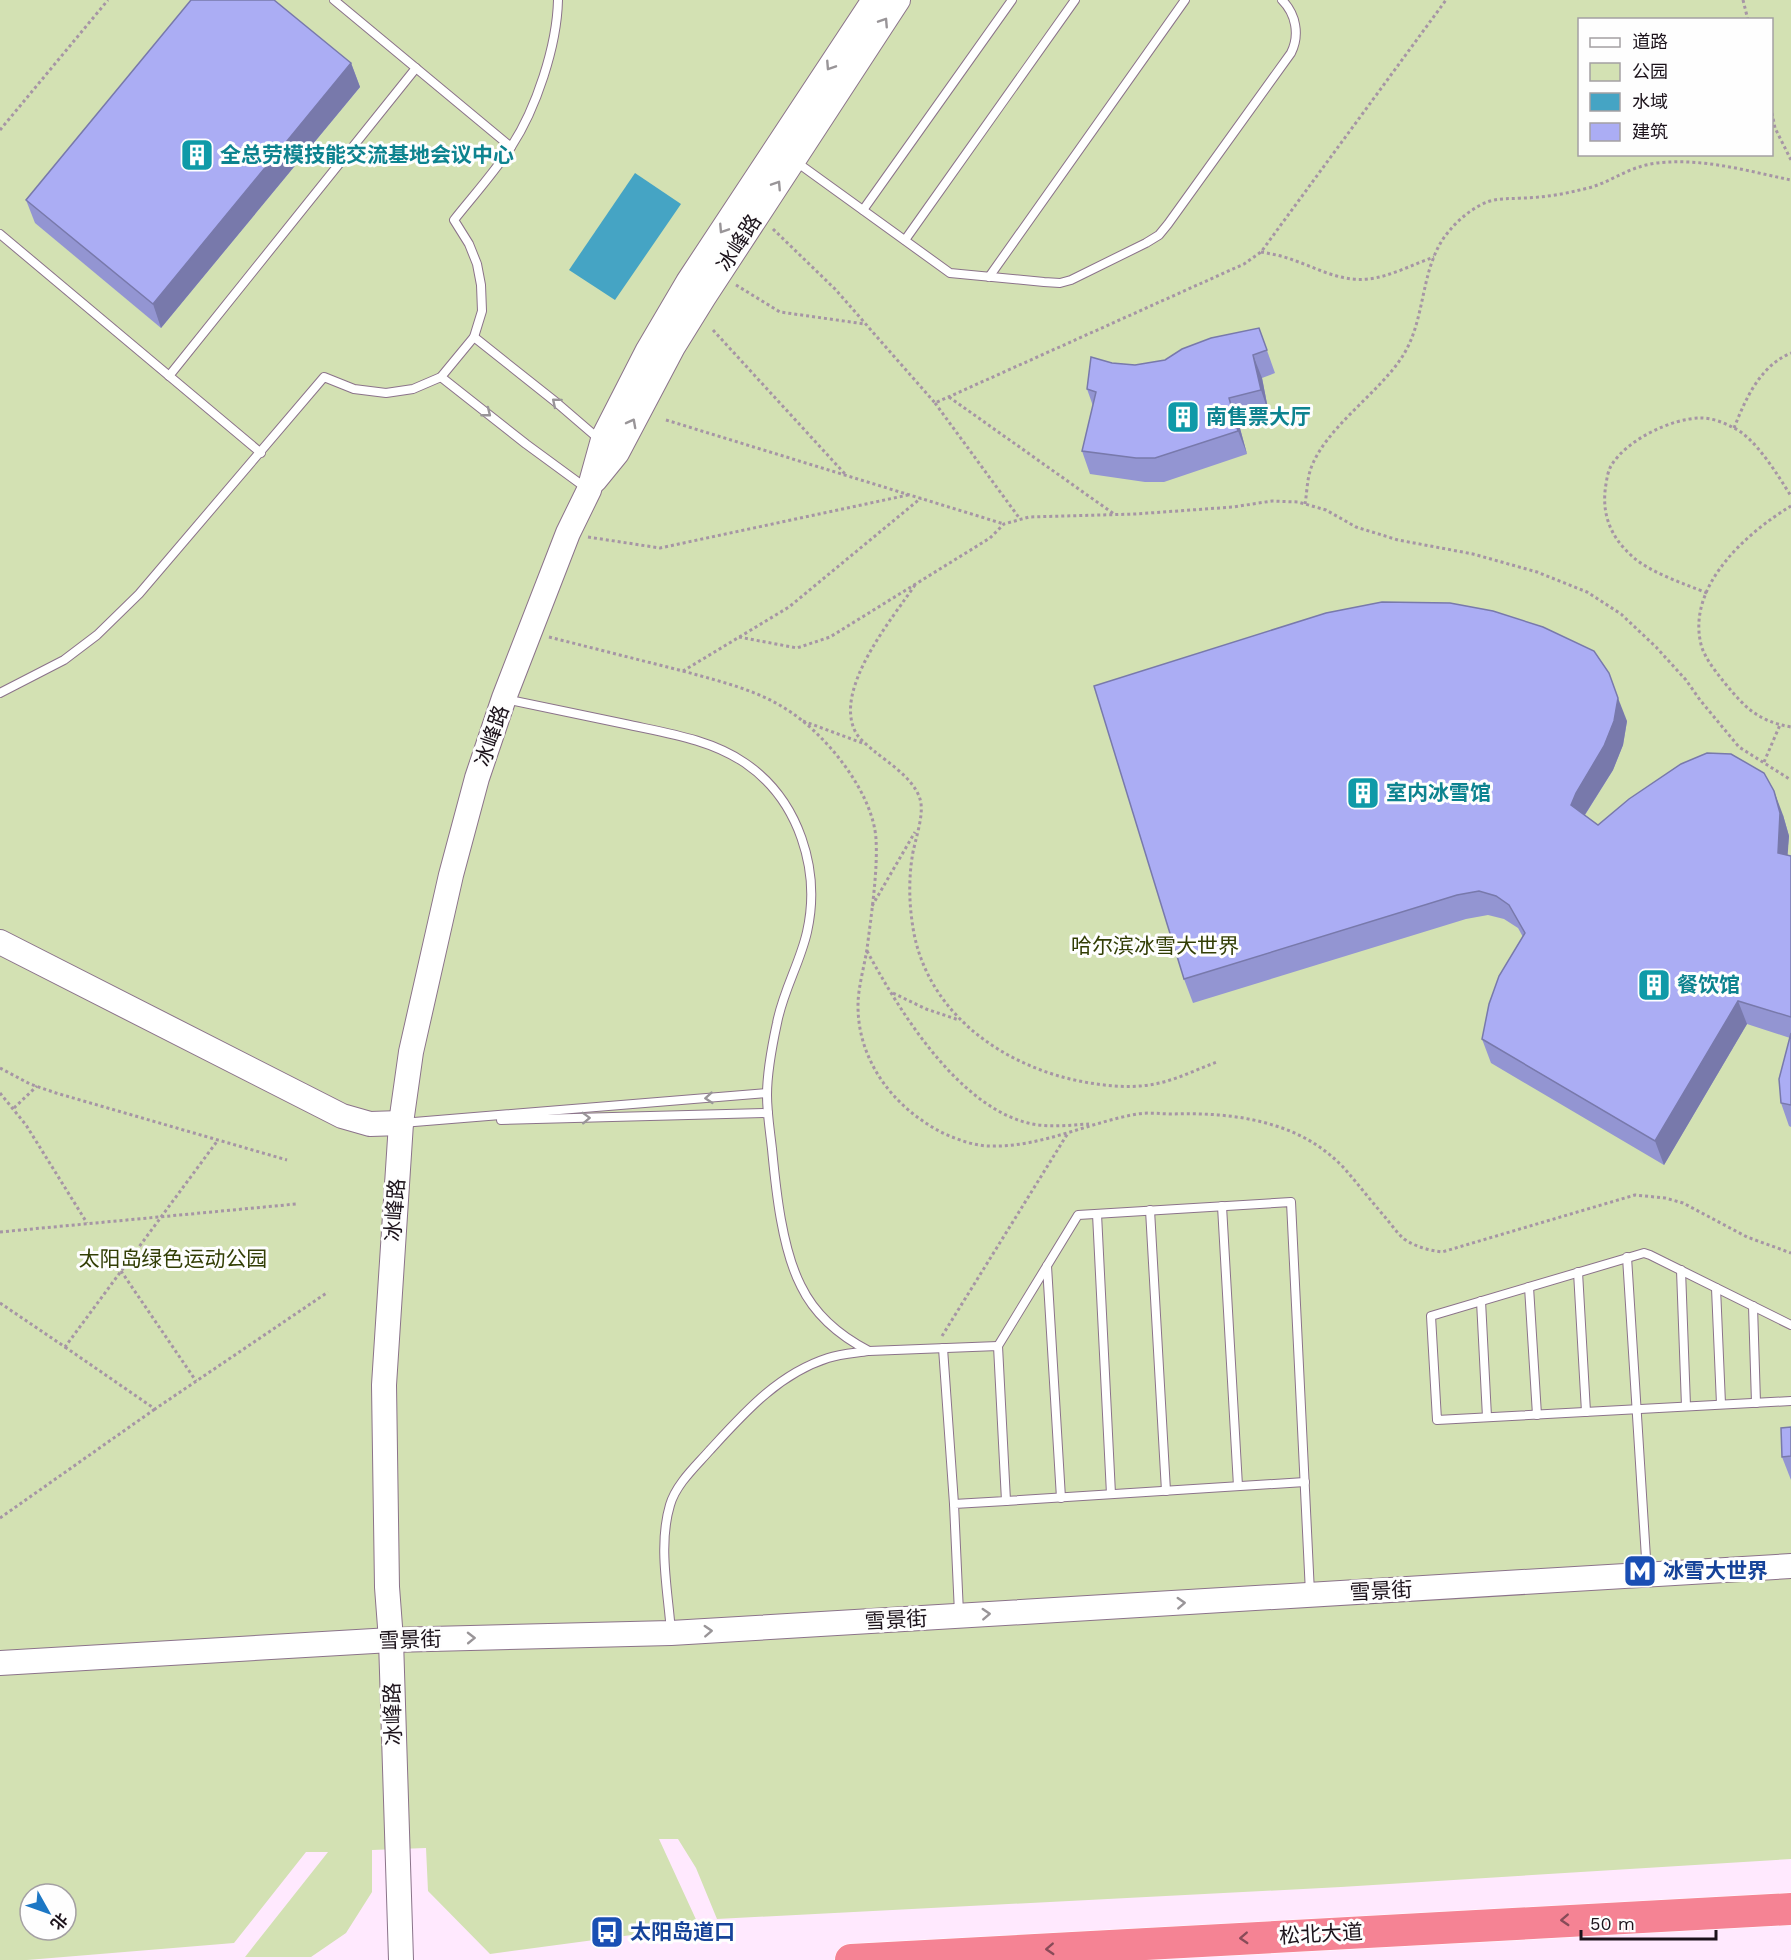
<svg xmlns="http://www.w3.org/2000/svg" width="1791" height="1960" viewBox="0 0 1791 1960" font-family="'Work Sans','Noto Sans SC',sans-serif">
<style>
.green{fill:#d3e1b3;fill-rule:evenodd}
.water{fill:#45a4c4}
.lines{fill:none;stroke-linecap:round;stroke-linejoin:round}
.lane-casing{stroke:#8b738a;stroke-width:10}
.secondary-casing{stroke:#8b738a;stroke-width:26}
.highway-casing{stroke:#fff;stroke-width:33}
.path{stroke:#a695a5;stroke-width:3;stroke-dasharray:3 3;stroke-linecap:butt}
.lane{stroke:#fff;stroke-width:8}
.secondary{stroke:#fff;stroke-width:24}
.highway{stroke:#f58394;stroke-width:32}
.wall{fill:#9395d2}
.shaded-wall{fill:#7879ab}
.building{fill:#abadf4;stroke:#7879ab;stroke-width:1.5}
.oneway{stroke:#999598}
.oneway2{stroke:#884b58}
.labels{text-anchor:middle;stroke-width:6;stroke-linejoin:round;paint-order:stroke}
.culture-label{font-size:21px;font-weight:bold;fill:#0d838f;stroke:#fefefe;text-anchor:start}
.street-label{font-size:21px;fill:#1c131b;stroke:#fefefe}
.park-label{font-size:21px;fill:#323e05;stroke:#fefefe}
.transit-label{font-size:21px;font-weight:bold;fill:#164399;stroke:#fefefe;text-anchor:start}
</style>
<rect width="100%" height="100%" fill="#ffe9fe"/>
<!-- green -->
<path class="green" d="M 0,0 L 1791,0 L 1791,1859 L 1341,1887 L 717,1919 L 696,1868 L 678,1839 L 659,1839 L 699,1926 L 490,1954 L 428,1891 L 426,1848 L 372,1850 L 372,1892 L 346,1933 L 311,1957 L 245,1957 L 328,1852 L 306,1852 L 234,1943 L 27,1960 L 0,1960 ZM 1580,20 L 1772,20 L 1772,154 L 1580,154 ZM 30,1894 L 66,1894 L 66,1930 L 30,1930 Z"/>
<!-- water -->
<path class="water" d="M 635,173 L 681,204 L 615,300 L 569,270 Z"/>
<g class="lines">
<!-- lane casing -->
<g class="lane-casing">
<g id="lane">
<path d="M 334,0 L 511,147"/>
<path d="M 795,161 L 950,273 L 1044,282 L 1060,283 L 1071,280 L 1146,243 L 1159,235 L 1168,224 L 1291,53 C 1300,35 1296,14 1282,0"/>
<path d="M 863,210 L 1012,0"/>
<path d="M 0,234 L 261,453"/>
<path d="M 905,240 L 1075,0"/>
<path d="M 989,277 L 1185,0"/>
<path d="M 474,337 L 557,403 L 600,440"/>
<path d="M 169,376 L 416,68"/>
<path d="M 441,377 L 526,444 L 586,488"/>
<path d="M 0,693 L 64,660 L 97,635 L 139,594 L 324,377 L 354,389 L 386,393 L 413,389 L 441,377 L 474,337 L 482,311 L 481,285 L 477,264 L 469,244 L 454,220 C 473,196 494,173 511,147 C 536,109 557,46 558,0"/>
<path d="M 505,699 C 545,707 585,716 625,724 C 666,733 710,739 745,763 C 799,800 821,870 807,932 C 800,963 783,991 777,1023 C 772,1046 767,1071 767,1095 C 767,1113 770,1131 772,1149 C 776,1191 782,1249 801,1286 C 815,1315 840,1336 869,1351 L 998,1346 L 1006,1501 L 954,1504 L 959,1613"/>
<path d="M 501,1120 L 768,1113"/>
<path d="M 402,1123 L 767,1093"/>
<path d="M 1222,1206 L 1238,1486"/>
<path d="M 1150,1210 L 1166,1491"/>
<path d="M 1097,1214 L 1111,1494"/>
<path d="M 1627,1257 L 1647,1574"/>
<path d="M 1047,1266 L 1061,1498"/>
<path d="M 1681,1270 L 1686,1406"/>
<path d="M 1578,1272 L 1586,1412"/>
<path d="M 1529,1287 L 1537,1415"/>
<path d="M 1716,1288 L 1721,1404"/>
<path d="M 1481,1301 L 1487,1417"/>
<path d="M 1753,1306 L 1756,1403"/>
<path d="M 1791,1325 L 1650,1255 L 1644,1253 L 1431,1316 L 1437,1420 L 1791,1401"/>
<path d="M 998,1346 L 1078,1215 L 1291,1202 L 1310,1593"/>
<path d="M 943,1348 L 954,1504"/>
<path d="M 1006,1501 L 1305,1482"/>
<path d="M 671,1632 C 668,1591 658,1545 670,1505 C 676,1484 696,1466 710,1450 C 744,1413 778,1374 828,1358 C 840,1354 855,1353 868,1351"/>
</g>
</g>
<!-- secondary casing -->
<g class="secondary-casing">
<g id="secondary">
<path d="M 595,480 L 617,453 L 673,347 L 704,297 L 898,0"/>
<path d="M 0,942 L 342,1116 L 370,1124 L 401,1123"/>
<path d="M 0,1663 L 391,1640 L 671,1633 L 1791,1566"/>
<path d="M 401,1960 L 391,1640 L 387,1587 L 384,1385 L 401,1123 L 411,1052 L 451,875 L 477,778 L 504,698 L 568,533 L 589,490 L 604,436 L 648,350 L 688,282 L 874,0"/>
</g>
</g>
<!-- highway casing -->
<g class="highway-casing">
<path id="highway" d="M 851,1960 L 1791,1909"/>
</g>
<!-- path -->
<g class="path">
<path d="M 1743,0 L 1748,20"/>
<path d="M 1772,113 L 1775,128 L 1791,160"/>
<path d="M 0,130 L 108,0"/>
<path d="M 773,229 L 835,289 L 935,403 L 1244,264 L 1261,252 L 1446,0"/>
<path d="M 1261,252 C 1272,254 1283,256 1293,260 C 1317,268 1340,282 1368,279 C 1389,277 1414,264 1434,257"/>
<path d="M 736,285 L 780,312 L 865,324"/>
<path d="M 713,330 L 845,474"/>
<path d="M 949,397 L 1114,514"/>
<path d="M 935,403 L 1020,519"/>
<path d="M 666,420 L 1004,524"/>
<path d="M 1734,428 C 1746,398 1760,366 1791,353"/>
<path d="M 1305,504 C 1307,493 1307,479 1311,468 C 1326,428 1376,395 1400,360 C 1428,321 1418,266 1450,230 C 1460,218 1475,206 1490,201 C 1501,198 1510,199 1521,198 C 1542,198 1564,194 1584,189 C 1604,185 1620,173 1639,167 C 1648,164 1661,162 1670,162 C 1711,160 1752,172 1791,180"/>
<path d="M 1791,506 C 1746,533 1684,588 1702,648 C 1707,661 1716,672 1724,682 C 1745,708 1758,721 1791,727"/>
<path d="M 588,537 L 660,548 L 908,495"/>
<path d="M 915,585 C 892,619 834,688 855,731 C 859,739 867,745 874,751 C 889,763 914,779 920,799 C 925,815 914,842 912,858 C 909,878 909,900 912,921 C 923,1012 1004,1069 1090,1083 C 1109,1086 1129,1088 1149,1085 C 1172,1082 1195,1070 1217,1062"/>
<path d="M 1707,593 C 1685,584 1651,573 1633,557 C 1610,537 1601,513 1606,484 C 1607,478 1608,471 1611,466 C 1626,440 1672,418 1701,418 C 1711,418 1723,422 1732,427 C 1755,437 1777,474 1791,496"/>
<path d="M 549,637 L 683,671 L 789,607 L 921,498"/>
<path d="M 739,637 L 797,648 L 830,637 L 990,538 L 1004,524 L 1029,517 L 1135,514 L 1233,507 L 1272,501 L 1298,502 L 1326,510 L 1356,527 L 1398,540 L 1473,554 L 1537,572 L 1587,592 L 1621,614 L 1656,647 L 1686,680 L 1700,700 L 1739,747 L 1791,780"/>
<path d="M 683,671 C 718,681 755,689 786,709 C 825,733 873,792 876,839 C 878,871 871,917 867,949 C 864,968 858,987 858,1006 C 858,1063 896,1110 945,1134 C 961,1141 978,1147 996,1146 C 1043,1146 1091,1122 1137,1114 C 1149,1112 1160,1114 1172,1114 C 1207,1113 1242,1115 1276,1126 C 1302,1134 1325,1148 1344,1168 C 1358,1184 1371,1201 1385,1217 C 1391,1224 1397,1233 1404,1239 C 1416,1247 1428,1250 1442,1252 L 1635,1195 L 1665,1198 L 1683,1203 L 1747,1237 L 1791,1253"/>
<path d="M 803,721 L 865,744"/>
<path d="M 1764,762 L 1780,725"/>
<path d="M 872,906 L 915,832"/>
<path d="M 867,951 C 900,1012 962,1114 1038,1125 C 1055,1127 1072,1125 1089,1124"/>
<path d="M 893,993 L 926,1009 L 959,1020"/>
<path d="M 0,1068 L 30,1084 L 56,1093 L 287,1160"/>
<path d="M 0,1093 L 26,1125 L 87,1223"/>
<path d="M 14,1108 L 37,1086"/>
<path d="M 0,1232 L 296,1204"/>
<path d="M 121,1271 L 196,1381"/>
<path d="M 0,1303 L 65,1347 L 218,1140"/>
<path d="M 942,1336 L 1068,1133"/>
<path d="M 65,1347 L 155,1409 L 328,1292"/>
<path d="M 0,1518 L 155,1409"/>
</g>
<!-- lane -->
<use href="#lane" class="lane"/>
<!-- secondary -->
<use href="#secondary" class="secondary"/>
<!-- highway -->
<use href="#highway" class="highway"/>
</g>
<!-- wall -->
<g class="wall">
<path d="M 351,63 L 360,87 L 161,328 L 35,223 L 26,200 Z"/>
<path d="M 1259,328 L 1275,373 L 1262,378 L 1269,414 L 1238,421 L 1247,454 L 1164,482 L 1145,482 L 1090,474 L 1082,451 L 1093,406 L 1087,389 L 1112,363 L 1135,365 L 1165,360 Z"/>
<path d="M 1627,721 L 1623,745 L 1613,770 L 1585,815 L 1598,825 L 1783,815 L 1789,836 L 1787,855 L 1791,856 L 1791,1127 L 1789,1126 L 1781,1103 L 1790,1038 L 1747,1024 L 1664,1165 L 1491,1063 L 1482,1039 L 1523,937 L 1518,928 L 1504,919 L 1488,915 L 1466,919 L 1193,1003 L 1184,979 Z"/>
<path d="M 1791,1427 L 1791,1480 L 1782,1457 Z"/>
</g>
<!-- shaded-wall -->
<g class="shaded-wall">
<path d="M 351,63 L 360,87 L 161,328 L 153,304 Z"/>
<path d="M 1253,355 L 1262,378 L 1269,414 L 1261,390 Z"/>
<path d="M 1229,398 L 1238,421 L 1247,454 L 1238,431 Z"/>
<path d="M 1618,698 L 1627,721 L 1623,745 L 1613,770 L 1584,816 L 1571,805 Z"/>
<path d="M 1774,791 L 1783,815 L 1789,836 L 1786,877 L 1778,853 Z"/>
<path d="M 1738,1001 L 1747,1024 L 1664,1165 L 1655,1141 Z"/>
</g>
<!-- building -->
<g class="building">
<path d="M 191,0 L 274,0 L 351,63 L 153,304 L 26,200 Z"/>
<path d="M 1259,328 L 1267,350 L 1253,355 L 1261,390 L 1229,398 L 1238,431 L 1155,458 L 1136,458 L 1082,451 L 1096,392 L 1087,389 L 1091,357 L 1112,363 L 1135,365 L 1165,360 L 1182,349 L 1211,338 Z"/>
<path d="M 1382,602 L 1450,603 L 1493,611 L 1543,627 L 1594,651 L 1609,673 L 1618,698 L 1614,721 L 1604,746 L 1576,793 L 1571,805 L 1598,825 L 1629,799 L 1681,764 L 1707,753 L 1731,754 L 1764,773 L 1774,791 L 1780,813 L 1778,853 L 1791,856 L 1791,1017 L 1738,1001 L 1655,1141 L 1482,1039 L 1489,1004 L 1499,976 L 1525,933 L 1509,905 L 1496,896 L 1479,891 L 1457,895 L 1184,979 L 1094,686 L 1326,613 Z"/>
<path d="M 1791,1033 L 1791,1105 L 1781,1103 L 1779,1079 Z"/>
<path d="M 1791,1427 L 1791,1456 L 1782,1457 L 1781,1428 Z"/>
</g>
<!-- one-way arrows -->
<defs><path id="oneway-chevron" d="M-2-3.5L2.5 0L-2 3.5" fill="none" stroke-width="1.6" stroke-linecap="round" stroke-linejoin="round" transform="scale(1.5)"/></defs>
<g class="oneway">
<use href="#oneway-chevron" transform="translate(884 22) rotate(-57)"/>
<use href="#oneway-chevron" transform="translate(830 66) rotate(123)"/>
<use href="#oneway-chevron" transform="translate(777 185) rotate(-57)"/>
<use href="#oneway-chevron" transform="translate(723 229) rotate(123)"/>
<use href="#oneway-chevron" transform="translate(556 402) rotate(-140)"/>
<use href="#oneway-chevron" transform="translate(487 413) rotate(38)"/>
<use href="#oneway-chevron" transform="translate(632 423) rotate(-62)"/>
<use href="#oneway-chevron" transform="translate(709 1098) rotate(175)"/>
<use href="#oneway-chevron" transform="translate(586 1118) rotate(-2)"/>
<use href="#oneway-chevron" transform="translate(1181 1603) rotate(-3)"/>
<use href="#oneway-chevron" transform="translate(986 1614) rotate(-3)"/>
<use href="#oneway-chevron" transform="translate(708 1631) rotate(-3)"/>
<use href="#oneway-chevron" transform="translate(471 1638) rotate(-1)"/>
</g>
<g class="oneway2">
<use href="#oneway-chevron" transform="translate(1565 1920) rotate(177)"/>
<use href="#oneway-chevron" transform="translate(1244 1938) rotate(177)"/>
<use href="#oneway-chevron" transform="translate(1050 1949) rotate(177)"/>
</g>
<!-- icons -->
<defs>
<g id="building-square" transform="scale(1.725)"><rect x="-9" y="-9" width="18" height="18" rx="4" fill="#0f9aa8" stroke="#fefefe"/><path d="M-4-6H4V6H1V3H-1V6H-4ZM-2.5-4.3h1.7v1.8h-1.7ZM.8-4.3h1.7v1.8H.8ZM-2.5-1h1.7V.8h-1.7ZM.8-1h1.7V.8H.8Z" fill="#fff"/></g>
<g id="metro-square" transform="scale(1.725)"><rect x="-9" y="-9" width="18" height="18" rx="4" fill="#1a4fb4" stroke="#fefefe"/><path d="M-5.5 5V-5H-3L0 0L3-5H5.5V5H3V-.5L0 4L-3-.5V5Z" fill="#fff"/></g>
<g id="bus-square" transform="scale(1.725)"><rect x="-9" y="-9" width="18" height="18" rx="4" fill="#1a4fb4" stroke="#fefefe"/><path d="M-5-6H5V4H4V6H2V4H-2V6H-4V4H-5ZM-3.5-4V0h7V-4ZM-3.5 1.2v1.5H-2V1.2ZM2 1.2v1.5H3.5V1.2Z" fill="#fff"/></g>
</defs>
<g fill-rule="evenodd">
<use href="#building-square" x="197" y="155"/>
<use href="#building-square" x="1183" y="417"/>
<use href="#building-square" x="1363" y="793"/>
<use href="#building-square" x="1654" y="985"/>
<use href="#metro-square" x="1640" y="1571"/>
<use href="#bus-square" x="607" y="1932"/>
</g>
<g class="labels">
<!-- culture labels -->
<g class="culture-label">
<text x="220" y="162">全总劳模技能交流基地会议中心</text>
<text x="1206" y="424">南售票大厅</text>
<text x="1386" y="800">室内冰雪馆</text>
<text x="1677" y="992">餐饮馆</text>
</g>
<!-- street labels -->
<g class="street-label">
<text transform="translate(739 243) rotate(-57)" y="7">冰峰路</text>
<text transform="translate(492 736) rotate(-71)" y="7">冰峰路</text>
<text transform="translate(395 1210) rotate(-86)" y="7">冰峰路</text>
<text transform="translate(1381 1591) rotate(-3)" y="7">雪景街</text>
<text transform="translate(896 1620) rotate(-3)" y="7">雪景街</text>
<text transform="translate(410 1640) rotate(-2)" y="7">雪景街</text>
<text transform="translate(393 1714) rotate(-92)" y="7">冰峰路</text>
<text transform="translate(1321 1934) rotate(-3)" y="7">松北大道</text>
</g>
<!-- park labels -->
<g class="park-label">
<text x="1155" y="953">哈尔滨冰雪大世界</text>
<text x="173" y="1266">太阳岛绿色运动公园</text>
</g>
<!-- transit labels -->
<g class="transit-label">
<text x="1663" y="1578">冰雪大世界</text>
<text x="630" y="1939">太阳岛道口</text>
</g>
</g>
<!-- legend -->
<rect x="1578" y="18" width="195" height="138" fill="#fefefe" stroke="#a4a0a3" stroke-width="1.5"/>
<rect x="1590" y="38" width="30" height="9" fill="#ffffff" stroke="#a4a0a3" stroke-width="1.5"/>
<text x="1632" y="48" font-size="18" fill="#1c131b">道路</text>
<rect x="1590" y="63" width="30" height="18" fill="#d3e1b3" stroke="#a4a0a3" stroke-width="1.5"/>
<text x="1632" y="78" font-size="18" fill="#1c131b">公园</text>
<rect x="1590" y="93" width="30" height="18" fill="#45a4c4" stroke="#a4a0a3" stroke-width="1.5"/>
<text x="1632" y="108" font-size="18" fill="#1c131b">水域</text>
<rect x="1590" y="123" width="30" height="18" fill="#abadf4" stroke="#a4a0a3" stroke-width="1.5"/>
<text x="1632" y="138" font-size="18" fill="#1c131b">建筑</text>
<!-- north arrow -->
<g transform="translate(48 1912) rotate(130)"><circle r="28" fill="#fefefe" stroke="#a4a0a3" stroke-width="1.5"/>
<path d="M0-4.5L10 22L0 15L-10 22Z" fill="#1c77c4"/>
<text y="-9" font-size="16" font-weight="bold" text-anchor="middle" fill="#1c131b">北</text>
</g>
<!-- scale -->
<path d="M1581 1930v9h135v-9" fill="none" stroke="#1c131b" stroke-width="3"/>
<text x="1590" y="1930" font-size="18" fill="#1c131b" stroke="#fefefe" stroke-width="4.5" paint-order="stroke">50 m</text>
</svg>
